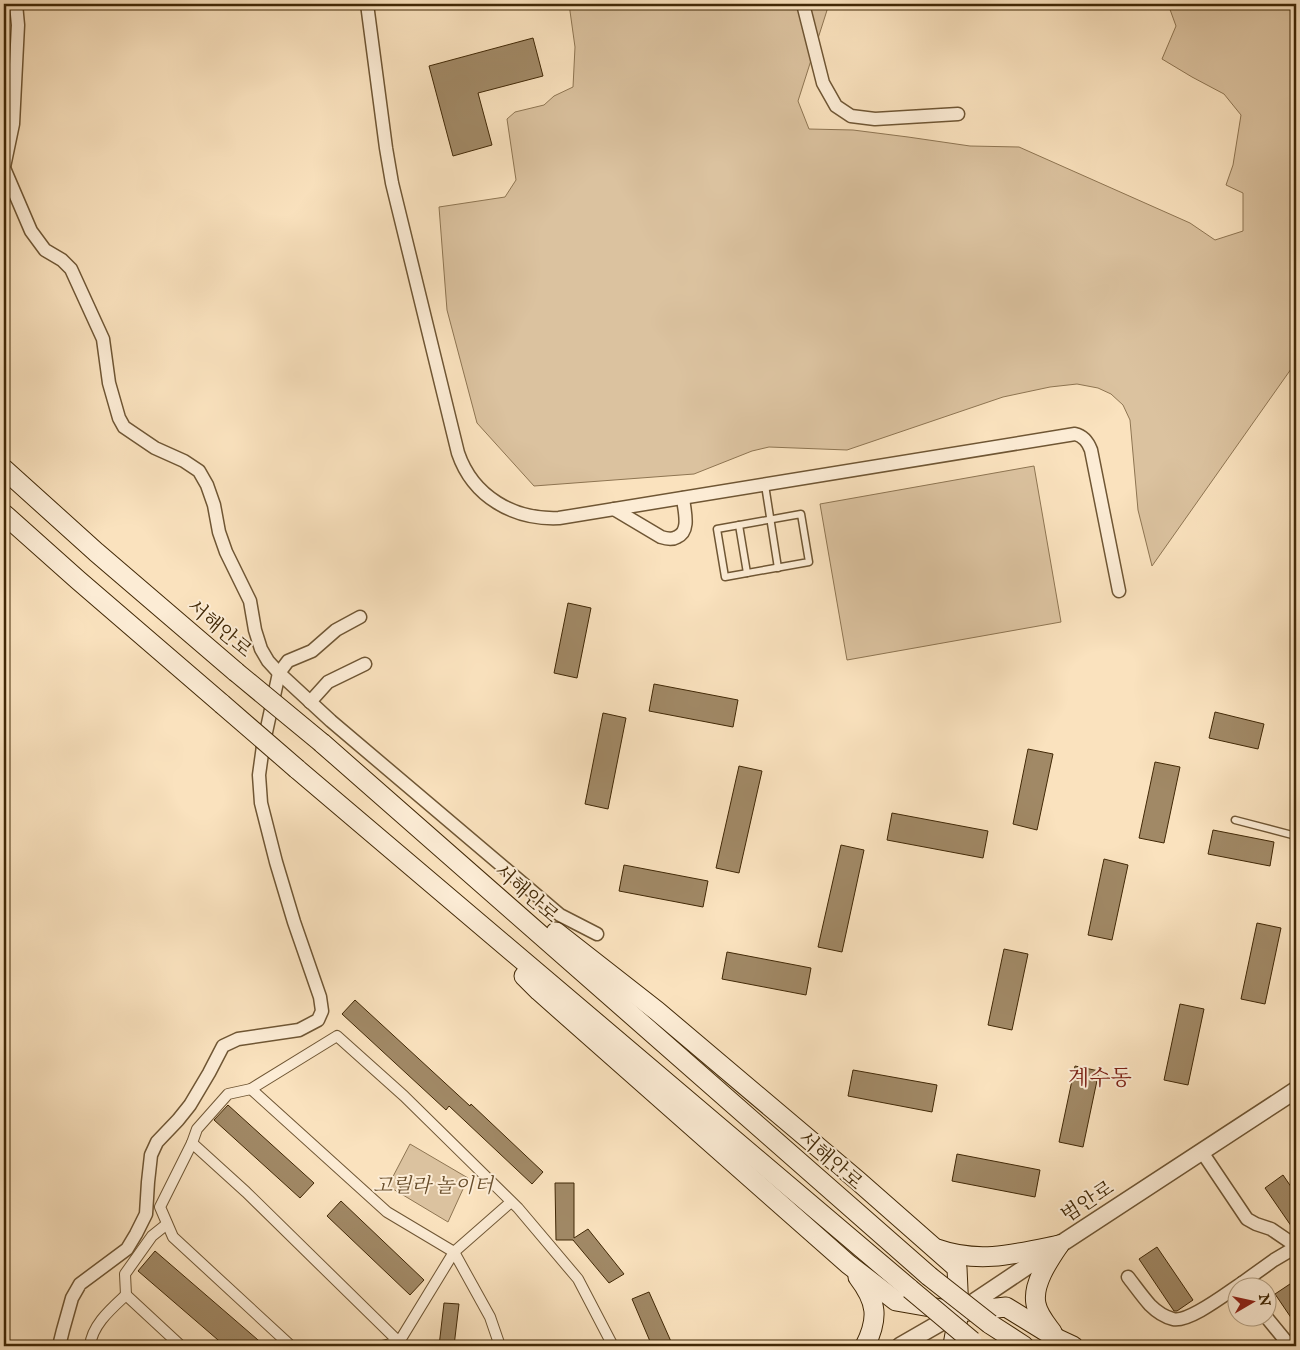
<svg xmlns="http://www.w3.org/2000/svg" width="1300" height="1350" viewBox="0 0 1300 1350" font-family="'IM FELL English','Noto Serif KR',serif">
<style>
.green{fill:#dbc29f;stroke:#8e7552}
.building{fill:#a18966;stroke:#412806}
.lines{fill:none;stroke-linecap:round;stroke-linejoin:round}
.service-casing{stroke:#6f5634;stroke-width:9}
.pedestrian-casing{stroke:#6f5634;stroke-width:12}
.minor-casing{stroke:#6f5634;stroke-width:15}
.tertiary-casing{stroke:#6f5634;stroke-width:19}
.secondary-casing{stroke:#412806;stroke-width:21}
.service{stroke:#fcecd5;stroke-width:6}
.pedestrian{stroke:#fcecd5;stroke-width:10}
.minor{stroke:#fcecd5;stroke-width:12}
.tertiary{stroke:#fcecd5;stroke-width:16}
.secondary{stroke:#fcecd5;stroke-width:19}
.secondary-bridge-casing{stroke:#412806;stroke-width:21;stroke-linecap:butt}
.secondary-bridge{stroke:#fcecd5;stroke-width:19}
.labels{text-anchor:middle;stroke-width:4;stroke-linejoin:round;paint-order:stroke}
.street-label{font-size:20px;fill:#412806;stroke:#fcecd5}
.park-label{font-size:20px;font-style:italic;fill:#684e2c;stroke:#fcecd5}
.quarter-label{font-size:22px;fill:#7a1f14;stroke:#fcecd5}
</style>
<rect width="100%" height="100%" fill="#fae2be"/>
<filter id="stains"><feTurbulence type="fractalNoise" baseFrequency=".004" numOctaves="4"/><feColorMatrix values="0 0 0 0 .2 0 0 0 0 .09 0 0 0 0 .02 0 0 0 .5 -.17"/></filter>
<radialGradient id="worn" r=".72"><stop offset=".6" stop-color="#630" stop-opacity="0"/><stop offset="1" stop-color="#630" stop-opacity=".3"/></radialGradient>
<!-- green -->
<g class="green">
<path d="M 569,4 L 829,4 L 798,101 L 809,129 L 853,130 L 908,137 L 970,146 L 1019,147 L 1190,223 L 1215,240 L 1243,231 L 1243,193 L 1226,185 L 1233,165 L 1241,115 L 1224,94 L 1192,77 L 1162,59 L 1176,26 L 1168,4 L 1296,4 L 1296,362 L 1152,566 L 1138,510 L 1130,420 L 1123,405 L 1111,394 L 1098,388 L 1077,384 L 1050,387 L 1003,397 L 847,450 L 769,447 L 752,451 L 694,474 L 534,486 L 477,423 L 447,310 L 439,207 L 505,197 L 516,180 L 507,119 L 515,112 L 544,105 L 554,96 L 573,87 L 575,47 Z"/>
<path d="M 1034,466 L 1061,622 L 847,660 L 820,504 Z"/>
<path d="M 410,1144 L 468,1178 L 448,1222 L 388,1186 Z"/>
</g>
<!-- building -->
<g class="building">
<path d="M 533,38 L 543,76 L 478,93 L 492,145 L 453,156 L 429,66 Z"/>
<path d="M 568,603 L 591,608 L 577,678 L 554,673 Z"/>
<path d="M 654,684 L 738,700 L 733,727 L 649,711 Z"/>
<path d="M 1215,712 L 1264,724 L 1258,749 L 1209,738 Z"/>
<path d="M 603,713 L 626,718 L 608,809 L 585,804 Z"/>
<path d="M 1028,749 L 1053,754 L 1037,830 L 1013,824 Z"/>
<path d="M 1155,762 L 1180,767 L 1164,843 L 1139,838 Z"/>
<path d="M 739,766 L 762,771 L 739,873 L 716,868 Z"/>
<path d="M 892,813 L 988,831 L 983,858 L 887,840 Z"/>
<path d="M 1213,830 L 1274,842 L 1270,866 L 1208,854 Z"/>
<path d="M 841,845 L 864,850 L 842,952 L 818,947 Z"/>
<path d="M 1104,859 L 1128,865 L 1112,940 L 1088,935 Z"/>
<path d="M 624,865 L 708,881 L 703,907 L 619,891 Z"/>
<path d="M 1257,923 L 1281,928 L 1265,1004 L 1241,999 Z"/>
<path d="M 1004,949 L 1028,954 L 1012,1030 L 988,1025 Z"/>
<path d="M 727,952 L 811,968 L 806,995 L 722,979 Z"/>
<path d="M 355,1000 L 470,1106 L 471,1104 L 543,1172 L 532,1184 L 449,1106 L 446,1110 L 342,1014 Z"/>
<path d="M 1180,1004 L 1204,1009 L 1188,1085 L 1164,1080 Z"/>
<path d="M 1075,1066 L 1099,1071 L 1083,1147 L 1059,1142 Z"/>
<path d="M 853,1070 L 937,1085 L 932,1112 L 848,1096 Z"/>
<path d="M 228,1105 L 314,1183 L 300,1198 L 214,1120 Z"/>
<path d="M 957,1154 L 1040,1170 L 1035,1197 L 952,1181 Z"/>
<path d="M 1283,1175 L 1296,1194 L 1296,1233 L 1265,1188 Z"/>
<path d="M 555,1183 L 574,1183 L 574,1238 L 588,1229 L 624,1274 L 609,1283 L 573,1240 L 556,1240 Z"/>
<path d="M 341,1201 L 424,1280 L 410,1295 L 327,1216 Z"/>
<path d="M 1157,1247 L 1193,1300 L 1177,1311 L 1174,1311 L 1139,1259 Z"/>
<path d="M 155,1251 L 265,1346 L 225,1346 L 138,1271 Z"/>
<path d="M 1296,1280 L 1296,1325 L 1275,1294 Z"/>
<path d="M 649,1292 L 673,1346 L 652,1346 L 632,1299 Z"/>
<path d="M 444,1303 L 459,1304 L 454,1346 L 439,1346 Z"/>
</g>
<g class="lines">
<!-- service casing -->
<g class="service-casing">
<g id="service">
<path d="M 765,485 L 778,568"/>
<path d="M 801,514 L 809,562 L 725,577 L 717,529 Z"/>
<path d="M 739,525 L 747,573"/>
<path d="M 1235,820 L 1296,836"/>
</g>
</g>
<!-- pedestrian casing -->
<g class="pedestrian-casing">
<g id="pedestrian">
<path d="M 192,1143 L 197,1129 L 228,1094 L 251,1089"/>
<path d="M 126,1295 L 125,1274 L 152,1236 L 167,1224"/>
<path d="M 90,1346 C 92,1325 111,1309 126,1295 L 181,1346"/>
<path d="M 291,1346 L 173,1237 L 160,1207 L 192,1143 L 246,1192 L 399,1342"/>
<path d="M 382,1346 L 399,1342 L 454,1252 L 511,1202"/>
<path d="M 500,1346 L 490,1317 L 454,1252 L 387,1212 L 251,1089 L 337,1036 L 404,1096 L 518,1208 L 578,1279 L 613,1346"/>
</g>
</g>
<!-- minor casing -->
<g class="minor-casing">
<g id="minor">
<path d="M 367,4 L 386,148 L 392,183 L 458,453 C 473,497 514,520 559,518 L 1075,434 C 1084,436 1088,442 1091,450 L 1119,591"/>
<path d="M 803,4 L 823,83 L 836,106 L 851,116 L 875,119 L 958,114"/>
<path d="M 4,167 L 13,124 L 18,25 L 16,4"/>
<path d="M 4,168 L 31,231 L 45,250 L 62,260 L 71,269 L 103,339 L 109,383 L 119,418 L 124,427 L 155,448 L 184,461 L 199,471 L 207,485 L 214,505 L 219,532 L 226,552 L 250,601 L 255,630 L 261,649 L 268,661 L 279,673 L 331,721 L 560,915 L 597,934"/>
<path d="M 614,509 L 661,537 C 667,539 672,540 677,537 C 691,531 684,510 683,498"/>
<path d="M 310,702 L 328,682 L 365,664"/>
<path d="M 1202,1152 L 1247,1219 L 1256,1224 L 1271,1229 L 1296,1246"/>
<path d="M 1128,1277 C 1135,1286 1142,1296 1150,1305 C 1156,1311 1165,1317 1173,1319 C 1189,1323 1228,1292 1242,1283 L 1245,1288"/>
<path d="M 1242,1283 L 1274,1260 L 1296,1247"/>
<path d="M 1267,1318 L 1290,1346"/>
<path d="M 59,1346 L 63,1330 L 72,1298 L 80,1284 L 127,1249 L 136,1234 L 146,1214 L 148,1182 L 151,1155 L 157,1142 L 178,1120 L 190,1105 L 209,1073 L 223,1046 L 238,1039 L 299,1030 L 318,1020 L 322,1011 L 320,997 L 294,922 L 276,862 L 261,803 L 259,775 L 263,746 L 279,673 L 288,661 L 312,651 L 336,630 L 360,617"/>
</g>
</g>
<!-- tertiary casing -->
<g class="tertiary-casing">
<path id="tertiary" d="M 900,1346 L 959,1312 L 1059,1245 L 1296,1090"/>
</g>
<!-- secondary casing -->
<g class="secondary-casing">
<g id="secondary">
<path d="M 4,469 L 96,552 L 236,672"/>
<path d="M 4,514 L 78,580 L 222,704"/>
<path d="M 322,743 L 929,1276"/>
<path d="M 297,769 L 910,1289"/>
<path d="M 556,932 L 657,1011 L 857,1180 L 957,1268 L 959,1312 L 1006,1307 L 1058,1339 L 1073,1346"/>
<path d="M 524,976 L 539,991 L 848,1264 L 896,1301 L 959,1312 L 953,1345 L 954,1346"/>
<path d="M 937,1249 C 979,1264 1016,1254 1059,1245"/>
<path d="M 858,1277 C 877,1302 879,1318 865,1346"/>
<path d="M 990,1324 L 1024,1346"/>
<path d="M 1052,1332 C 1046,1324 1038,1315 1036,1304 C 1032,1285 1048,1261 1059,1245"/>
</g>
</g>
<!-- service -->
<use href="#service" class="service"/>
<!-- pedestrian -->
<use href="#pedestrian" class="pedestrian"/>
<!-- minor -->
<use href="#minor" class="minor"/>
<!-- tertiary -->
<use href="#tertiary" class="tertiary"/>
<!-- secondary -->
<use href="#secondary" class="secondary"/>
<!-- secondary-bridge casing -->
<g class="secondary-bridge-casing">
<g id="secondary-bridge">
<path d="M 236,672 L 322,743"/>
<path d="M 222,704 L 297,769"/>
<path d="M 929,1276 L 990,1324"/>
<path d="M 910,1289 L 972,1341"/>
</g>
</g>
<!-- secondary-bridge -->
<use href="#secondary-bridge" class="secondary-bridge"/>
</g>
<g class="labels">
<!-- street labels -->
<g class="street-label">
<text transform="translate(220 628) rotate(40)" y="7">서해안로</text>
<text transform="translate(527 893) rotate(41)" y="7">서해안로</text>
<text transform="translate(831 1160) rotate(41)" y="7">서해안로</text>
<text transform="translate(1087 1201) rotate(-33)" y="7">범안로</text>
</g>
<!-- park labels -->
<g class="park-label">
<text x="433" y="1192">고릴라 놀이터</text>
</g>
<!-- quarter labels -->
<g class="quarter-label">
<text x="1100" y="1085">계수동</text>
</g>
</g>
<!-- margin -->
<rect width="1300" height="1350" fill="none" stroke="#fae2be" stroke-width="20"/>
<rect x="5" y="5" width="1290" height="1340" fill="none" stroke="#412806" stroke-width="2.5"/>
<rect x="10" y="10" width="1280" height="1330" fill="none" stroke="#412806"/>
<!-- north arrow -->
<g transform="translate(1252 1302) rotate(81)"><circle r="24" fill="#fcecd5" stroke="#b19e82"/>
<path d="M0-4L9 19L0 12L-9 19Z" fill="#8f2418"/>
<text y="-8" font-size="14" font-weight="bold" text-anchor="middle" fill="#412806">N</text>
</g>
<rect width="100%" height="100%" filter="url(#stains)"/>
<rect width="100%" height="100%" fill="url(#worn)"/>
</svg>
